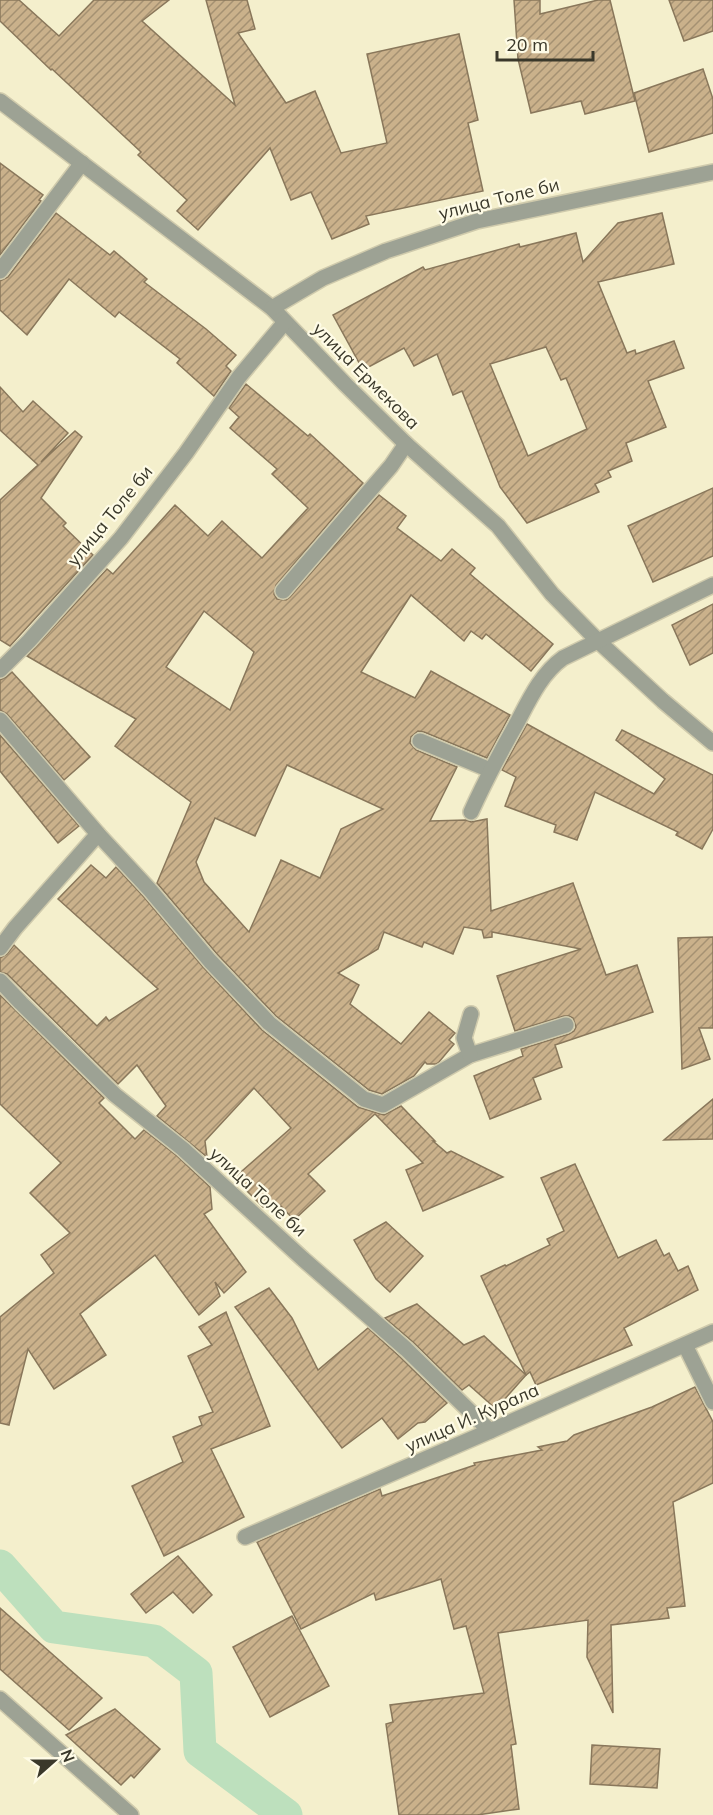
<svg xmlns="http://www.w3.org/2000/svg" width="713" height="1815" viewBox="0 0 713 1815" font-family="Mulish,sans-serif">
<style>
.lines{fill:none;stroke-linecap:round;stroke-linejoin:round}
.canal{stroke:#bde0bd;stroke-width:33}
.building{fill:url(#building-hatch);stroke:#89775b;stroke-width:1.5;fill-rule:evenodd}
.minor-casing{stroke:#cfcaac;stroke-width:18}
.minor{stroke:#9da294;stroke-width:15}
.labels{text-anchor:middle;stroke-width:4.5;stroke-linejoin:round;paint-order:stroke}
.street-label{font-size:18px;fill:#3a382a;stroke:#fefbe6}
</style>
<defs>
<pattern id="building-hatch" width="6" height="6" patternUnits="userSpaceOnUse" patternTransform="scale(1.5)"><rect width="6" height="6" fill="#cab18b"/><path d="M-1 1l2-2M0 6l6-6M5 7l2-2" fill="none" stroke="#a59172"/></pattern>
</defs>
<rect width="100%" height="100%" fill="#f4efcc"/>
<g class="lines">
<!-- canal -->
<path class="canal" d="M 0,1566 L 54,1627 L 154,1641 L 196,1673 L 200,1751 L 286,1815"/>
</g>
<!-- building -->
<g class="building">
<path d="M 0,0 L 19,0 L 59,36 L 94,0 L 169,0 L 142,21 L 235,105 L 206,0 L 247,0 L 255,29 L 238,33 L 286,103 L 315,91 L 341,153 L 387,143 L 367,54 L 459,34 L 478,120 L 468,123 L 483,191 L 366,216 L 369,224 L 332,239 L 311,192 L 291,200 L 270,148 L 198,230 L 177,211 L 187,200 L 138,155 L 141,152 L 52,69 L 51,70 L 0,21 Z"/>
<path d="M 514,0 L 540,0 L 540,14 L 598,0 L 610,0 L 635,101 L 585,114 L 581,101 L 531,113 L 518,59 Z"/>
<path d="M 669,0 L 713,0 L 713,31 L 684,41 Z"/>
<path d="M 703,69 L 713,99 L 713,133 L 649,152 L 634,93 Z"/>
<path d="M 0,163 L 43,195 L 39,200 L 41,201 L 0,255 Z"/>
<path d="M 56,213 L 110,255 L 114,251 L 147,279 L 144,282 L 206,329 L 236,355 L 226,366 L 231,371 L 214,396 L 177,363 L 180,359 L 119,312 L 115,317 L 69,279 L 27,335 L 0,310 L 0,281 L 8,277 Z"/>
<path d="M 662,213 L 674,264 L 598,282 L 627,353 L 635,350 L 636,354 L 674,341 L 684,368 L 648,381 L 666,427 L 626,443 L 632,461 L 608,471 L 611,477 L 595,484 L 599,492 L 527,523 L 500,487 L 462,391 L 453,395 L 437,354 L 414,366 L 404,348 L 363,370 L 333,315 L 423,267 L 425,270 L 519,244 L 520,247 L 576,233 L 583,262 L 618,223 ZM 546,347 L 561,380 L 566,378 L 587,429 L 528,456 L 490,364 Z"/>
<path d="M 246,384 L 308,436 L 310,434 L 363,483 L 276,585 L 274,594 L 277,599 L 286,600 L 290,597 L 379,495 L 406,516 L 397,528 L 441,561 L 452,549 L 475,568 L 470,574 L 553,644 L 531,671 L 486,634 L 482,639 L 471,631 L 464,641 L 411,595 L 361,672 L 415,698 L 431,671 L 510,715 L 487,758 L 424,732 L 418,731 L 411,737 L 410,743 L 416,750 L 457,767 L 430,821 L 466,820 L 471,822 L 487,819 L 491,911 L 573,883 L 606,975 L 637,965 L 653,1012 L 555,1045 L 562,1067 L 533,1078 L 541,1099 L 490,1119 L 474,1076 L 523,1056 L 521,1049 L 569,1034 L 574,1031 L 576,1027 L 573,1018 L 569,1016 L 564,1016 L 515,1031 L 497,976 L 581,949 L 492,932 L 492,937 L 484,938 L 482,930 L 464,927 L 453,954 L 424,942 L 422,947 L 384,932 L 378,949 L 338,973 L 359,985 L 350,1004 L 401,1044 L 429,1012 L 455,1033 L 449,1040 L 454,1044 L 439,1062 L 436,1064 L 427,1064 L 425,1062 L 414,1076 L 382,1094 L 369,1090 L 276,1016 L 217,954 L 157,883 L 191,802 L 115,746 L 136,719 L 27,656 L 107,569 L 113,574 L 175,505 L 208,536 L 222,521 L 262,558 L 308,508 L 272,474 L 277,469 L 230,428 L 239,417 L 229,408 ZM 204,611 L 254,652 L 230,710 L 166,667 ZM 287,765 L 383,809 L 341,829 L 320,878 L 281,860 L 249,932 L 204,882 L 196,862 L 215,818 L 255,836 Z"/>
<path d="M 0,387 L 23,412 L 33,401 L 68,433 L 41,462 L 75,431 L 82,437 L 41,498 L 66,523 L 63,526 L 93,555 L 10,646 L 0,640 L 0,500 L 38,465 L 0,430 Z"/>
<path d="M 713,488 L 713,556 L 653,582 L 628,526 Z"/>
<path d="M 713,604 L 713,653 L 690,665 L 672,625 Z"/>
<path d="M 12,672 L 90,757 L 64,780 L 7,714 L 0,710 L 0,680 L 6,677 Z"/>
<path d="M 527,724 L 654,794 L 665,779 L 616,740 L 622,730 L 713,775 L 713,829 L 702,849 L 676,835 L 678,832 L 595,792 L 577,840 L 554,832 L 556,825 L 505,806 L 516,777 L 502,770 Z"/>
<path d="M 0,735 L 79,826 L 58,843 L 0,771 Z"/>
<path d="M 91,865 L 106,878 L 116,867 L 143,896 L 203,967 L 262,1030 L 358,1107 L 384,1115 L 401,1106 L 435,1141 L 433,1141 L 447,1153 L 451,1151 L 503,1177 L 423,1211 L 406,1170 L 423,1163 L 375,1114 L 308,1174 L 325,1191 L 294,1220 L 281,1206 L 263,1207 L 234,1178 L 291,1128 L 254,1088 L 205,1141 L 207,1157 L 157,1116 L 166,1106 L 137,1065 L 118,1084 L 7,974 L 0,972 L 0,958 L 7,954 L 14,945 L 97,1026 L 106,1017 L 109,1021 L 158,989 L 58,899 Z"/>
<path d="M 713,937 L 713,1028 L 699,1028 L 710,1059 L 682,1069 L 678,938 Z"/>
<path d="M 0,995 L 104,1098 L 99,1103 L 135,1139 L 144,1130 L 177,1156 L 210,1187 L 212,1209 L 204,1214 L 246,1272 L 224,1293 L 215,1282 L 220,1296 L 199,1315 L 155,1255 L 80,1314 L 106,1355 L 54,1389 L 28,1349 L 9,1425 L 0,1423 L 0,1317 L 54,1273 L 41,1255 L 70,1233 L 30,1193 L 61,1163 L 0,1104 Z"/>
<path d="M 713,1099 L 713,1139 L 664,1140 Z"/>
<path d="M 575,1164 L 618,1258 L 656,1240 L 664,1256 L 669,1253 L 678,1271 L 688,1266 L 698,1290 L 624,1328 L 632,1345 L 536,1385 L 530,1372 L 526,1375 L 481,1276 L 505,1265 L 506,1266 L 550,1245 L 547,1239 L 564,1231 L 541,1178 Z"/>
<path d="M 386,1222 L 423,1256 L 390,1292 L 376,1279 L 354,1240 Z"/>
<path d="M 269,1288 L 292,1318 L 318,1370 L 368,1328 L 399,1356 L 447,1403 L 425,1422 L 418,1423 L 398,1439 L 382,1418 L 342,1448 L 235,1307 Z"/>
<path d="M 417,1304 L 464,1345 L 484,1336 L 526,1375 L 496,1409 L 469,1385 L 462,1390 L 413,1342 L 385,1318 Z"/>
<path d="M 226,1312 L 270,1426 L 211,1449 L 244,1517 L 164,1556 L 132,1486 L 183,1462 L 173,1437 L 202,1425 L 199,1417 L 213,1412 L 188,1356 L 212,1345 L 199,1327 Z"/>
<path d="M 695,1387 L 713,1422 L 713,1483 L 673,1502 L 685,1606 L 667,1608 L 669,1618 L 611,1625 L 613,1713 L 587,1657 L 588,1620 L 498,1633 L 516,1744 L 511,1745 L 519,1809 L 477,1815 L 399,1815 L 386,1724 L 393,1722 L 390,1705 L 484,1693 L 466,1626 L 454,1629 L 441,1579 L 376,1600 L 374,1593 L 301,1629 L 257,1542 L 380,1489 L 382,1496 L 475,1465 L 474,1463 L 542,1450 L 538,1447 L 567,1441 L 574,1435 L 652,1407 Z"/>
<path d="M 178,1556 L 212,1595 L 193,1613 L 173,1592 L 146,1613 L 131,1594 Z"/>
<path d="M 0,1608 L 102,1698 L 69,1730 L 0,1669 Z"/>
<path d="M 292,1616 L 329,1686 L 270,1717 L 233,1647 Z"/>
<path d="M 115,1709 L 160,1749 L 134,1778 L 131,1775 L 121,1785 L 66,1735 Z"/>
<path d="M 592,1745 L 660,1749 L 657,1788 L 590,1784 Z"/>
</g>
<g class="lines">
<!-- minor casing -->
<g class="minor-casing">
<g id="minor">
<path d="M 0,101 L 272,308 L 345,384 L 406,444 L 498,526 L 552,594 L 598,641 L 663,701 L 713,743"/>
<path d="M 0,271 L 82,163"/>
<path d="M 272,308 L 323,278 L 386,251 L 477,221 L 713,172"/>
<path d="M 283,591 L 391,466 L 406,444"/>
<path d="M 0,670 L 29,641 L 121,538 L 186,453 L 239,377 L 285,322"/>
<path d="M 0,720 L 98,834 L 150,890 L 210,961 L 269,1023 L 364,1099 L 383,1105 L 470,1055 L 566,1025"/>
<path d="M 420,741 L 490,770"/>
<path d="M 471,812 C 485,781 501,751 518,721 C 530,698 542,673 563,658 L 713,585"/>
<path d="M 0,948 L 15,928 L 98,834"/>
<path d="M 0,981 L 21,1003 L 115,1095 L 183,1149 L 303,1259 L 406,1349 L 490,1431"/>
<path d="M 470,1055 L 464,1038 L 471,1014"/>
<path d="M 685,1345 L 713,1402"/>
<path d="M 245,1537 L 490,1431 L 713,1332"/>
<path d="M 0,1699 L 131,1815"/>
</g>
</g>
<!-- minor -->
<use href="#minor" class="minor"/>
</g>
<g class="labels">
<!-- street labels -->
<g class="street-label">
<text transform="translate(499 199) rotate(-14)" y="6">улица Толе би</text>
<text transform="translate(366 376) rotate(45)" y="6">улица Ермекова</text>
<text transform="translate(110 516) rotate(-51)" y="6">улица Толе би</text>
<text transform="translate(258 1192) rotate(42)" y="6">улица Толе би</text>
<text transform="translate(472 1418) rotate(-24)" y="6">улица И. Курала</text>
</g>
</g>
<!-- north arrow -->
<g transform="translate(54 1761) rotate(69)" stroke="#fefbe6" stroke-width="4.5" paint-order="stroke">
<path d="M0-4.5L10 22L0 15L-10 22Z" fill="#3a382a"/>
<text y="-9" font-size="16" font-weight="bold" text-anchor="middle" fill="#3a382a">N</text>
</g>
<!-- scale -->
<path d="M497 51v9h96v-9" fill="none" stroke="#3a382a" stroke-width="3"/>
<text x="506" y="51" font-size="18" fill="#3a382a" stroke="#fefbe6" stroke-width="4.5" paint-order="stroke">20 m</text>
</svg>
